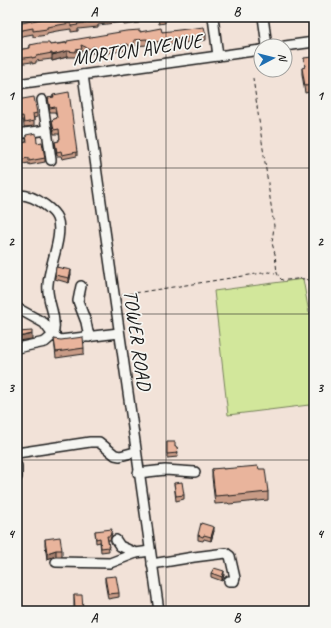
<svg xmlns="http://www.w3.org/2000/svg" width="331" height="628" viewBox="0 0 331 628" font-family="Caveat,sans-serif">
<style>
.green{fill:#d2e79b;stroke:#77825c}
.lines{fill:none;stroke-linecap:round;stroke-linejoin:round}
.minor-casing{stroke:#1c1c1c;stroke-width:12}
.path{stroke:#1c1c1c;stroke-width:1;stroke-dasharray:4 3;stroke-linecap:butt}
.minor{stroke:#f6f6f2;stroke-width:9}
.wall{fill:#c89b86;stroke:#1c1c1c}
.shaded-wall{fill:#a37e6d;stroke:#1c1c1c}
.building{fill:#e9b49c;stroke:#1c1c1c}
.grid{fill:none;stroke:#1c1c1c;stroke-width:1;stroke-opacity:0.55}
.labels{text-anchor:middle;stroke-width:3.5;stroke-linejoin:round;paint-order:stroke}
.street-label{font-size:20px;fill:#1c1c1c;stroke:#f6f6f2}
.neatline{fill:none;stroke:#1c1c1c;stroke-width:1.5}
.grid-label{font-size:13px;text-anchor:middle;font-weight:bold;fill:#1c1c1c}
</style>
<rect width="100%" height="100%" fill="#f2e2d8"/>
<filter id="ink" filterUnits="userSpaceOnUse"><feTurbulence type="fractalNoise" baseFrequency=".025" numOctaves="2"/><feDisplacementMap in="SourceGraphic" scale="8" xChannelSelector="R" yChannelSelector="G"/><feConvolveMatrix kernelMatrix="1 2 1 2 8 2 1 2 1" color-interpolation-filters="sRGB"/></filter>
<g filter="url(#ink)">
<!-- green -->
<path class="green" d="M 303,279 L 309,313 L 314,312 L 314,409 L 310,410 L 309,405 L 228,415 L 214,291 Z"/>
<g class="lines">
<!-- minor casing -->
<g class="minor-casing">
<g id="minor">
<path d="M 213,17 L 218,56"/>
<path d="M 263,17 L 267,46"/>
<path d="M 285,46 L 314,42"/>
<path d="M 83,75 L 159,611"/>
<path d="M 17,84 L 261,50"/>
<path d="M 42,100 L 47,130"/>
<path d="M 17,134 L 47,130 L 51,160"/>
<path d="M 17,195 C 28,194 36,198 45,205 C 49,208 55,213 57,218 C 64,235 49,266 48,284 C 46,297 54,310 54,323 C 55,327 54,331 53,335 L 45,342 L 17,348"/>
<path d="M 81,286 L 78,301 L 86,322 L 89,337"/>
<path d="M 17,308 L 44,323 L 53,335 L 60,340 L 119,333"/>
<path d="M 17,453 L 90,442 L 99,442 L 115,455 L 120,456 L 135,452"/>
<path d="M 17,466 L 17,477"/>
<path d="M 138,473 L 165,470 L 195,472"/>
<path d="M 116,540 L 120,546 L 136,553"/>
<path d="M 56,562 L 110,563 L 136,553 L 150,551"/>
<path d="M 152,564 L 194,557 L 226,553 L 230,556 L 235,578 L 234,581 L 229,581"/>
</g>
</g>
<!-- path -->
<g class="path">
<path d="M 253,78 L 274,226 L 272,243 L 275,254 L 277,273 L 279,277 L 282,280 C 293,281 308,274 314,285"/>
<path d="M 122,295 L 269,272 L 275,273"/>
</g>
<!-- minor -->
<use href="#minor" class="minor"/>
</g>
<!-- wall -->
<g class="wall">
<path d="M 46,17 L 165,17 L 165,23 L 159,24 L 158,18 L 139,21 L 139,23 L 124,25 L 123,22 L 98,25 L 98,27 L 78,29 L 78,31 L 71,32 L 71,29 L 57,31 L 47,33 L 47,35 L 33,37 L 33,34 L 17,37 L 17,39 L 17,24 L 41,19 Z"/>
<path d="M 232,17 L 241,17 L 232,18 Z"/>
<path d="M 140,32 L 162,32 L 206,35 L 206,40 L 148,48 L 147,45 L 134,46 L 134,50 L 129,51 L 128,50 L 102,54 L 102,56 L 95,57 L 94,52 L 90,54 L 82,51 L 82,55 L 76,56 L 76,57 L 67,57 L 52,61 L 52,59 L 36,61 L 36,63 L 32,64 L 32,62 L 17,64 L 17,50 L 30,48 L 30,45 L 50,45 Z"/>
<path d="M 304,58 L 313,65 L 314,65 L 314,91 L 305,93 L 302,74 L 302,68 L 305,68 Z"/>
<path d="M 53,95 L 77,152 L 77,156 L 62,159 L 61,156 L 57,156 L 55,142 L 59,141 L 59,139 L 60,139 L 59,134 L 54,134 L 52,120 L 57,118 L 55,112 L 50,112 L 48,102 L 48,98 L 53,97 Z"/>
<path d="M 17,100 L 37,113 L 37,117 L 34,118 L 34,126 L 24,127 L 23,120 L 17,121 Z"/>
<path d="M 26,135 L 37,143 L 45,158 L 45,162 L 29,165 L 29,163 L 17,165 L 17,140 L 17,144 L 26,142 Z"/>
<path d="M 71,274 L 69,283 L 55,279 L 55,275 Z"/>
<path d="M 54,339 L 84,348 L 84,354 L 56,358 Z"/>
<path d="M 167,442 L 175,447 L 177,447 L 178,457 L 167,458 Z"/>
<path d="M 212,469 L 259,469 L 268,492 L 268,500 L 229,504 L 228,503 L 215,504 L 212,477 Z"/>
<path d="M 174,483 L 184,495 L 184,499 L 176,501 Z"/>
<path d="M 95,531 L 112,533 L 110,540 L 108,540 L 109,551 L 101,552 L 100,542 L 96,543 Z"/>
<path d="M 214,531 L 211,541 L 204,539 L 203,541 L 198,540 L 198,535 Z"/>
<path d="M 45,539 L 62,550 L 62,556 L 56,556 L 47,559 L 45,545 Z"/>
<path d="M 211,573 L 224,575 L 222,581 L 211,577 Z"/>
<path d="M 105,577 L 119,593 L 119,597 L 108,599 L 105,582 Z"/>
<path d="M 74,595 L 83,609 L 83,611 L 74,611 Z"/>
</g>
<!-- shaded-wall -->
<g class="shaded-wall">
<path d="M 94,46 L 94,52 L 90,54 L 90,49 Z"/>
<path d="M 67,51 L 67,57 L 52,61 L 52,55 Z"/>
<path d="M 71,270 L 71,274 L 69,283 L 69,278 Z"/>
<path d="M 32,334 L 32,339 L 19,341 L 19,337 Z"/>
<path d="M 214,527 L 214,531 L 211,541 L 211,537 Z"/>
<path d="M 56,550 L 56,556 L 47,559 L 47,553 Z"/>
<path d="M 224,571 L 224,575 L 222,581 L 222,577 Z"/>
</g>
<!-- building -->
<g class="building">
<path d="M 46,17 L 118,17 L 98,20 L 98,21 L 77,24 L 78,25 L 71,26 L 71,23 L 47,27 L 47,29 L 33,31 L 33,28 L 17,31 L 17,24 L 41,19 L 41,18 Z"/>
<path d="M 123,17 L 139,17 L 124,19 Z"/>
<path d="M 204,27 L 206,35 L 148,43 L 147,39 L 134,40 L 134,45 L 129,46 L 128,44 L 102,49 L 102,50 L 95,51 L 94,46 L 90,49 L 81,45 L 82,49 L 76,50 L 76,52 L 67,51 L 52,55 L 52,53 L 36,56 L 36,57 L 32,58 L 32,57 L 17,59 L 17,50 L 30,48 L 30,45 L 40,43 L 49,43 L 50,45 L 67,43 L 67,41 L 126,31 L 140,30 L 140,32 L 161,28 L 162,32 Z"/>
<path d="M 312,57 L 313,65 L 314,65 L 314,85 L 305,86 L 302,68 L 305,67 L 304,58 Z"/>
<path d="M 69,92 L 77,152 L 62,155 L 61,151 L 57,152 L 55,142 L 59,141 L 59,139 L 60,139 L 59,129 L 54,130 L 52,120 L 57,118 L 55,107 L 50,108 L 48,98 L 54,97 L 53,95 Z"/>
<path d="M 34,97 L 37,113 L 33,114 L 34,121 L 24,123 L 23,116 L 17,117 L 17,100 Z"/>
<path d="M 36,133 L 37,143 L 42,142 L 45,158 L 29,161 L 29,158 L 17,160 L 17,140 L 17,144 L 27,142 L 26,135 Z"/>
<path d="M 56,267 L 71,270 L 69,278 L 55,275 Z"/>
<path d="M 32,331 L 32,334 L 19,337 L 18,332 Z"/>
<path d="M 83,337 L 84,348 L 56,352 L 54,339 L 61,340 Z"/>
<path d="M 167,442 L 175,442 L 175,447 L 177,447 L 178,453 L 167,454 Z"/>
<path d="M 258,466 L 259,469 L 265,469 L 268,492 L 229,496 L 228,495 L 215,496 L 212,469 L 223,468 L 223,469 Z"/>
<path d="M 182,482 L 184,495 L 176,496 L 174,483 Z"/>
<path d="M 201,523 L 214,527 L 211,537 L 204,535 L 203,537 L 198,535 Z"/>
<path d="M 112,529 L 110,536 L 107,536 L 109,547 L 101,548 L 100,538 L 96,539 L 95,531 Z"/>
<path d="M 60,537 L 62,550 L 56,550 L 47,553 L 45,539 Z"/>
<path d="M 214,568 L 224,571 L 222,577 L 211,573 Z"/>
<path d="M 116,576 L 119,593 L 108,594 L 105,577 Z"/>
<path d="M 74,595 L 82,595 L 83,609 L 75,610 Z"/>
</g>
</g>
<!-- grid -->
<path class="grid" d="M 166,17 L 166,611M 17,168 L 314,168M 17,314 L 314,314M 17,460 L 314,460"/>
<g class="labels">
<!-- street labels -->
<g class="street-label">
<text transform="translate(137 49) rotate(-8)" y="7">MORTON AVENUE</text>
<text transform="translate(138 340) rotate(82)" y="7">TOWER ROAD</text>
</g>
</g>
<!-- margin -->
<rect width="331" height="628" fill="none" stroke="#f6f6f2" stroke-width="44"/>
<!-- north arrow -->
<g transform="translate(273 58) rotate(83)"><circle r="19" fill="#f6f6f2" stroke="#9f9f9c"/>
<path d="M0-3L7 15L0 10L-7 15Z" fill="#1f6fb2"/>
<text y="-6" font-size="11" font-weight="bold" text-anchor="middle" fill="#1c1c1c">N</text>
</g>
<rect x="22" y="22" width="287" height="584" class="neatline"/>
<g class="grid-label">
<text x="94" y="16">A</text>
<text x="237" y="16">B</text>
<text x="11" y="100">1</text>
<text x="320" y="100">1</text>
<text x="11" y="246">2</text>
<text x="320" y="246">2</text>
<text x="11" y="392">3</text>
<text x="320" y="392">3</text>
<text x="11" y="538">4</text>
<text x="320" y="538">4</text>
<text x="94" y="622">A</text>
<text x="237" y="622">B</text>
</g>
</svg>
